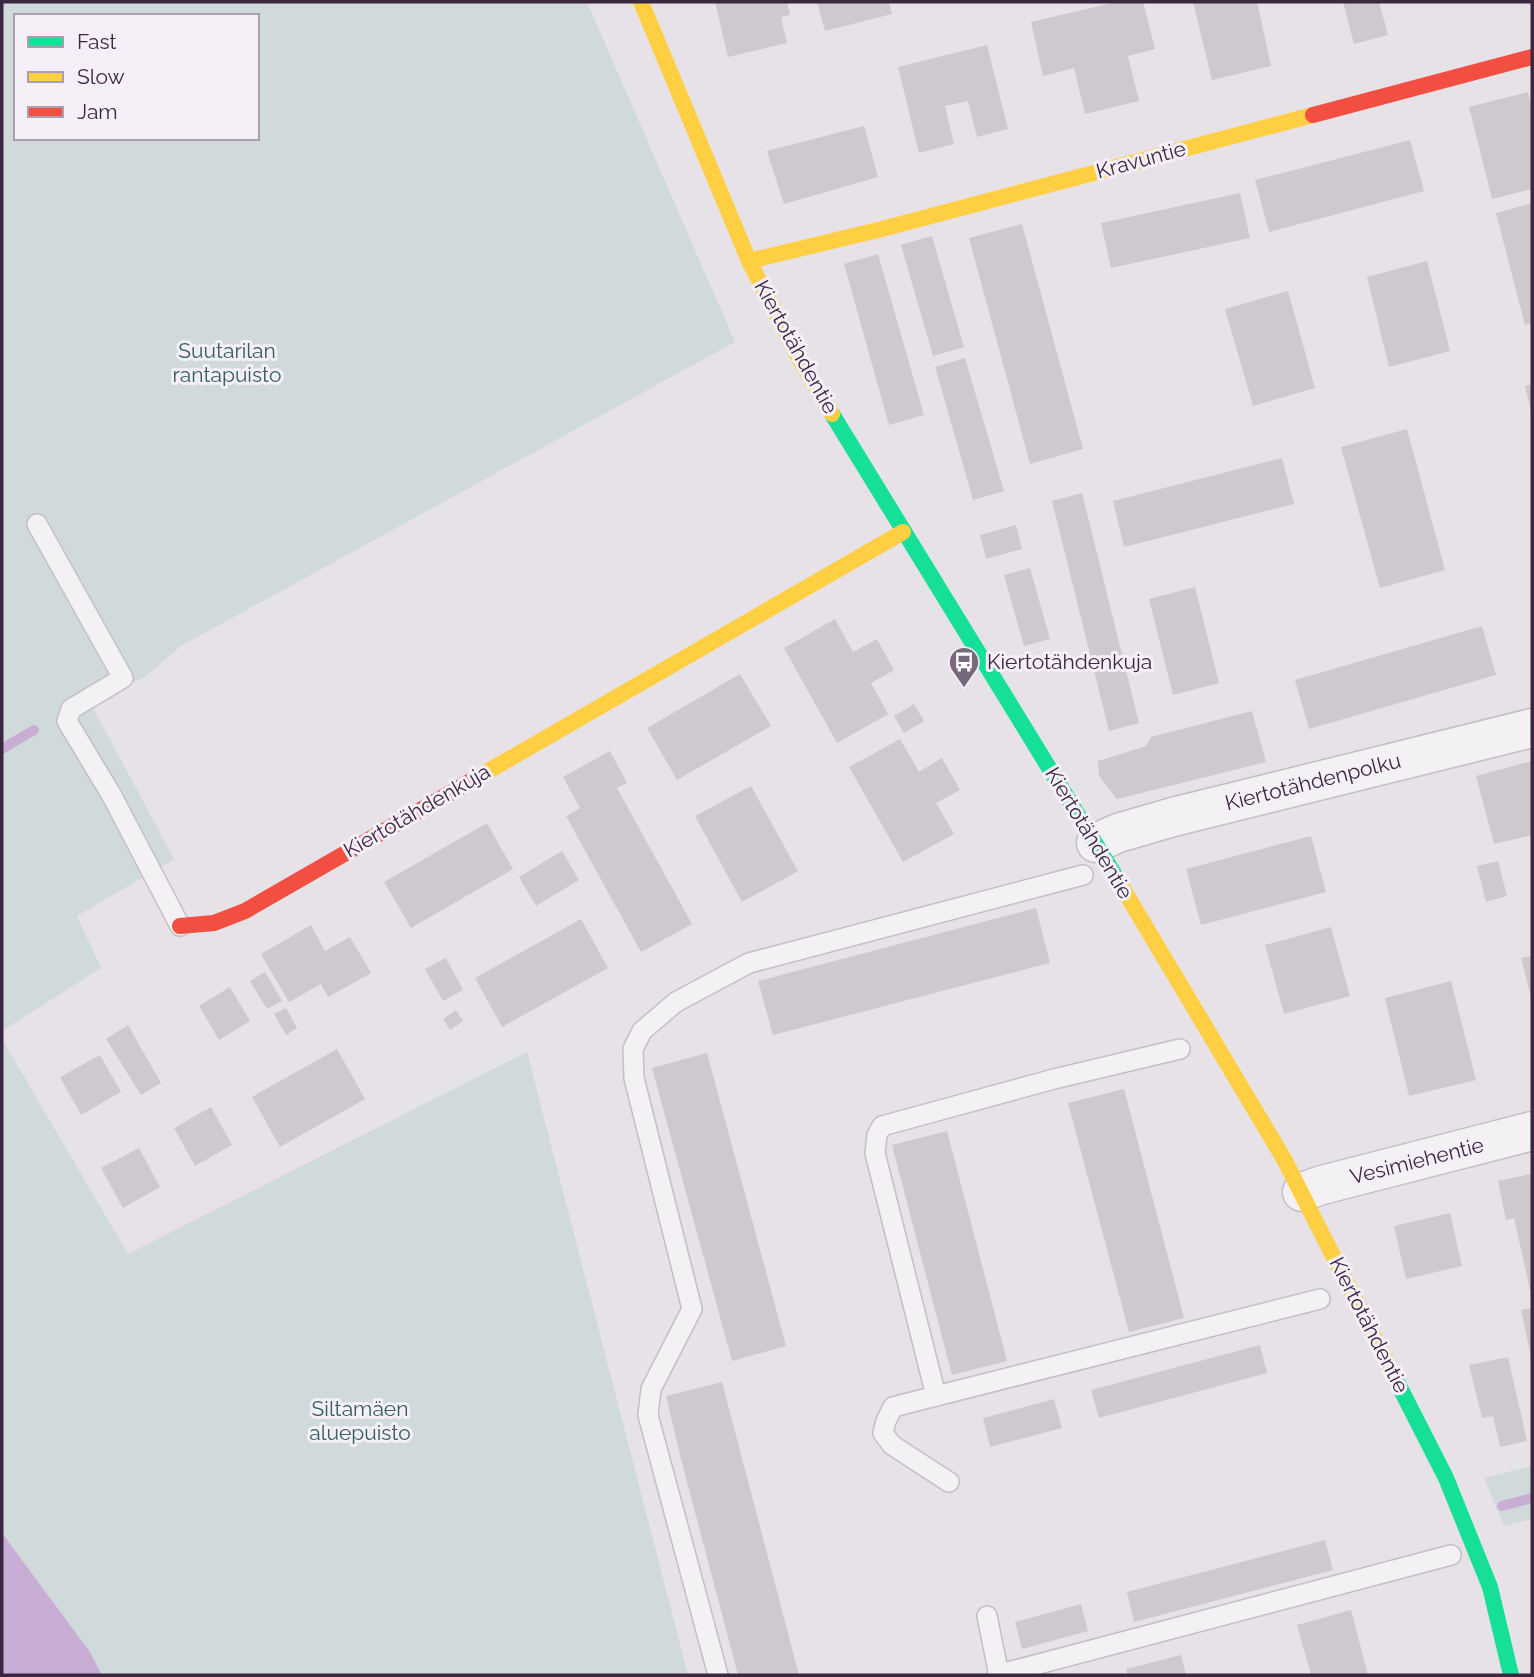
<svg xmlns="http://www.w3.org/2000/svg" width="1534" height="1677" viewBox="0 0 1534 1677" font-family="Raleway,sans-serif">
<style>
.green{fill:#d1dadb;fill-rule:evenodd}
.water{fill:#c8aed4}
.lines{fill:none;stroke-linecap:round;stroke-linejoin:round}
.stream{stroke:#c8aed4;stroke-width:10}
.building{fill:#cec9cf}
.lane-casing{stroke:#c3bfc5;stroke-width:22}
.street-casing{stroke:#c3bfc5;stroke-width:41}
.lane{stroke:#f3f1f3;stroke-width:19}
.street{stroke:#f3f1f3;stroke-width:38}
.fast{stroke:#16e098;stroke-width:16}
.slow{stroke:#ffcf43;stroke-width:16}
.jam{stroke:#f24e42;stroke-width:16}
.labels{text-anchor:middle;stroke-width:6;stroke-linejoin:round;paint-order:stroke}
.street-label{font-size:21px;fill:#3c2742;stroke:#f5eff7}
.park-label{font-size:21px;fill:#335f5e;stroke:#f5eff7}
.poi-label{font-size:21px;fill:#3c2742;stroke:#f5eff7;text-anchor:start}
</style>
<rect width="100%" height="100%" fill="#e6e2e7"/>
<!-- green -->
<g class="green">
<path d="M 2,2 L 587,2 L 735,342 L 181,646 L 146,676 L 92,706 L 174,859 L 77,916 L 101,968 L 2,1031 ZM 16,16 L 257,16 L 257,138 L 16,138 Z"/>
<path d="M 2,1039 L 128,1254 L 527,1052 L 688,1675 L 102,1675 L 90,1652 L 2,1533 Z"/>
<path d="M 1532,1466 L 1532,1519 L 1504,1526 L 1484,1478 Z"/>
</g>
<!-- water -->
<path class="water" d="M 2,1533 L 90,1652 L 102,1675 L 2,1675 Z"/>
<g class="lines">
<!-- stream -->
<g class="stream">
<path d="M 2,749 L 34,730"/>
<path d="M 1502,1506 L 1532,1498"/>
</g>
</g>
<!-- building -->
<g class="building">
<path d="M 715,2 L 787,2 L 790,15 L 781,17 L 787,43 L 728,57 Z"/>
<path d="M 817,2 L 889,2 L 892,14 L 825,31 Z"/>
<path d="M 1116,2 L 1143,2 L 1155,49 L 1128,56 L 1139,101 L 1085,114 L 1074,68 L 1043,76 L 1031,22 Z"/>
<path d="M 1193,2 L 1257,2 L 1271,66 L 1212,80 Z"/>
<path d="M 1343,2 L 1379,2 L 1388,35 L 1354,44 Z"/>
<path d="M 987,45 L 1008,129 L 977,137 L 968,101 L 945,106 L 954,144 L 919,153 L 898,67 Z"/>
<path d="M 1528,92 L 1532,110 L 1532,189 L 1492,199 L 1469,107 Z"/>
<path d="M 864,126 L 878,177 L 784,204 L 767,151 Z"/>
<path d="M 1410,140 L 1424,191 L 1269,232 L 1255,180 Z"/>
<path d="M 1240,193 L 1250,238 L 1111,268 L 1101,223 Z"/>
<path d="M 1532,203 L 1532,323 L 1525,325 L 1496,213 Z"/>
<path d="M 1022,224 L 1083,449 L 1030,464 L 969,238 Z"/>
<path d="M 932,236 L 964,347 L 933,356 L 901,245 Z"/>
<path d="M 878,254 L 924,415 L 889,425 L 844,264 Z"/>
<path d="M 1427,261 L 1450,351 L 1389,367 L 1367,277 Z"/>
<path d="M 1288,291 L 1315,388 L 1253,406 L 1225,309 Z"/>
<path d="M 965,358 L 1004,491 L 973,500 L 935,367 Z"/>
<path d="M 1532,384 L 1532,410 L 1531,411 L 1525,386 Z"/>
<path d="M 1407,429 L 1445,570 L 1380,588 L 1341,447 Z"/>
<path d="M 1282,458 L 1294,504 L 1124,547 L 1113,501 Z"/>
<path d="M 1082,493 L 1139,723 L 1109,731 L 1052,501 Z"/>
<path d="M 1016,525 L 1022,549 L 986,559 L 980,535 Z"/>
<path d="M 1030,568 L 1050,639 L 1024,646 L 1004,575 Z"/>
<path d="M 1195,587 L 1219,683 L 1173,695 L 1149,599 Z"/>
<path d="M 835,619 L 853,652 L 877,639 L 894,670 L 871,683 L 888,714 L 837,743 L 784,648 Z"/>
<path d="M 1482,626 L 1496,675 L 1309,729 L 1295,680 Z"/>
<path d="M 740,674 L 771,726 L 677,780 L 647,728 Z"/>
<path d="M 914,704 L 924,721 L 904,733 L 894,716 Z"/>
<path d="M 1252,711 L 1266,762 L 1117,799 L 1099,776 L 1098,761 L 1146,746 L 1151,737 Z"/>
<path d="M 900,739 L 919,772 L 942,758 L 960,790 L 936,803 L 954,834 L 903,862 L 849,767 Z"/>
<path d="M 610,751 L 627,783 L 617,788 L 692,924 L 641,952 L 566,816 L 580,808 L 563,777 Z"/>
<path d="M 1532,761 L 1532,835 L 1494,844 L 1476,776 Z"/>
<path d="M 751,786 L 798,871 L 742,902 L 695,816 Z"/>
<path d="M 487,823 L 513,869 L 411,928 L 384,882 Z"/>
<path d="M 1311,836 L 1326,892 L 1201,925 L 1186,869 Z"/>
<path d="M 562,851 L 579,880 L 536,906 L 519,877 Z"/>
<path d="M 1498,861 L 1507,896 L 1486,902 L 1477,866 Z"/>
<path d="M 1036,908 L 1050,963 L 773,1035 L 758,981 Z"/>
<path d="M 581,919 L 608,968 L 502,1027 L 475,978 Z"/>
<path d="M 311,925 L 325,951 L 350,937 L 371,973 L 328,997 L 321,984 L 289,1002 L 261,954 Z"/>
<path d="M 1331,927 L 1350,996 L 1284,1014 L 1265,945 Z"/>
<path d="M 1532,956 L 1532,997 L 1531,997 L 1521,958 Z"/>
<path d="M 446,958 L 463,990 L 443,1001 L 425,969 Z"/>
<path d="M 265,972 L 282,1001 L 267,1009 L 250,981 Z"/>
<path d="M 1451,981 L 1476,1080 L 1409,1096 L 1385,998 Z"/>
<path d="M 230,987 L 250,1021 L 219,1040 L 199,1006 Z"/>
<path d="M 286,1008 L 297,1028 L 286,1035 L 274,1014 Z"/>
<path d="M 456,1010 L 463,1021 L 450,1030 L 443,1019 Z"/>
<path d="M 128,1025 L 161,1083 L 141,1095 L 106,1039 Z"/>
<path d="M 337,1049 L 365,1099 L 280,1147 L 252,1097 Z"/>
<path d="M 707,1053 L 786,1346 L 732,1361 L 652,1068 Z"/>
<path d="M 100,1055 L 121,1092 L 81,1115 L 60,1077 Z"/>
<path d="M 1124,1089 L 1184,1318 L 1129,1332 L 1068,1103 Z"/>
<path d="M 211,1107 L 232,1145 L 195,1166 L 174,1128 Z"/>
<path d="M 947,1131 L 1007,1361 L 952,1375 L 892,1145 Z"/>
<path d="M 139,1148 L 160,1187 L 123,1208 L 101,1168 Z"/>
<path d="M 1530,1174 L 1532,1186 L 1532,1289 L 1530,1290 L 1514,1218 L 1506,1220 L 1498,1181 Z"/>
<path d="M 1450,1213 L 1462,1266 L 1406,1279 L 1394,1226 Z"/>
<path d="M 1532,1308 L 1532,1355 L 1531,1356 L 1521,1310 Z"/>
<path d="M 1260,1345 L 1267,1373 L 1099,1418 L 1091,1390 Z"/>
<path d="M 1508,1357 L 1527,1441 L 1500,1447 L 1493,1416 L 1482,1418 L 1469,1365 Z"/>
<path d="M 722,1382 L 799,1675 L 738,1675 L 681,1459 L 666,1396 Z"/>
<path d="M 1054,1399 L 1062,1428 L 990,1447 L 983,1418 Z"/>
<path d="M 1325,1540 L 1333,1570 L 1134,1622 L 1127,1592 Z"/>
<path d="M 1081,1604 L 1088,1631 L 1022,1649 L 1015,1622 Z"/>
<path d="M 1351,1610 L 1368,1675 L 1311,1675 L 1297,1625 Z"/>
<path d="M 1181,1655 L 1186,1675 L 1128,1675 L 1126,1669 Z"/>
</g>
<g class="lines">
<!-- lane casing -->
<g class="lane-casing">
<g id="lane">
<path d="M 37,524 L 123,678 L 71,709 L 67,721 L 112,796 L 180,926"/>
<path d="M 1180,1049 L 1054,1079 L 882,1126 L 877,1135 L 875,1153 L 936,1396 L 1320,1299"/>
<path d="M 936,1396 L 893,1407 L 886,1421 L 883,1433 L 892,1445 L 949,1482"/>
<path d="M 987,1616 L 999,1675"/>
<path d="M 718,1675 L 648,1415 L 651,1389 L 692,1309 L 634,1078 L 633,1049 L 642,1031 L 676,1002 L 749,963 L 1083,875"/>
<path d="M 997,1675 L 1451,1555"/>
</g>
</g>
<!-- street casing -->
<g class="street-casing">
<g id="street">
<path d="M 1096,843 L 1118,833 L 1173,817 L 1532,728"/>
<path d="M 1302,1192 L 1322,1185 L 1532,1131"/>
</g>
</g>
<!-- lane -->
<use href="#lane" class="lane"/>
<!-- street -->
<use href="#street" class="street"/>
<!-- fast -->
<g class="fast">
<path d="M 832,414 L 1119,882"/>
<path d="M 1393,1374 L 1446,1478 L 1490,1587 L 1511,1675"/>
</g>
<!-- slow -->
<g class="slow">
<path d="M 641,2 L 749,261 L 800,360 L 832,414"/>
<path d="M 749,261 L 882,229 L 1313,115"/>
<path d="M 471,781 L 903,532"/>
<path d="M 1119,882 L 1284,1159 L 1393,1374"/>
</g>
<!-- jam -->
<g class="jam">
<path d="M 1313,115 L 1532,57"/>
<path d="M 180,926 L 214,923 L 245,911 L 471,781"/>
</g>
</g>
<!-- icons -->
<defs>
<g id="bus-pin" transform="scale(1.575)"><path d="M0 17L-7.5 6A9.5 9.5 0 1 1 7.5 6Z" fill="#78687c" stroke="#f5eff7"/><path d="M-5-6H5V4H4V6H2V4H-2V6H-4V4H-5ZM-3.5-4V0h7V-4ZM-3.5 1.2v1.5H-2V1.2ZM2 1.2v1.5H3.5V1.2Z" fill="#fff"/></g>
</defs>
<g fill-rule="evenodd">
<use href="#bus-pin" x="964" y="662"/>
</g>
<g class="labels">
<!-- street labels -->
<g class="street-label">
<text transform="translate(1141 160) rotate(-15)" y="7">Kravuntie</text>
<text transform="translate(796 347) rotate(61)" y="7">Kiertotähdentie</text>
<text transform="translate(1313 782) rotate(-14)" y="7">Kiertotähdenpolku</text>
<text transform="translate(417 811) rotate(-30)" y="7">Kiertotähdenkuja</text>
<text transform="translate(1089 833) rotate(59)" y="7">Kiertotähdentie</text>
<text transform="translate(1417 1161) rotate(-14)" y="7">Vesimiehentie</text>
<text transform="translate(1369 1325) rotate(63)" y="7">Kiertotähdentie</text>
</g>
<!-- park labels -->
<g class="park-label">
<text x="227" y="358">Suutarilan<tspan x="227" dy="24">rantapuisto</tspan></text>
<text x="360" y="1416">Siltamäen<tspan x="360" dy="24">aluepuisto</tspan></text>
</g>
<!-- poi labels -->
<g class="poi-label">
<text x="987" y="669">Kiertotähdenkuja</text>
</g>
</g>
<!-- border -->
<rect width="1534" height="1677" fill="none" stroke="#3c2742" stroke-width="7"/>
<!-- legend -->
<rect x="14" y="14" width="245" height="126" fill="#f5eff7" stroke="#ab9faf" stroke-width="2"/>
<rect x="28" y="37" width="35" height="10" fill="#16e098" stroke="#ab9faf" stroke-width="2"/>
<text x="77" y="49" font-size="21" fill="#3c2742">Fast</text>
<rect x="28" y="72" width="35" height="10" fill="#ffcf43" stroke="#ab9faf" stroke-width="2"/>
<text x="77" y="84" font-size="21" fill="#3c2742">Slow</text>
<rect x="28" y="107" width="35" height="10" fill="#f24e42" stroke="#ab9faf" stroke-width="2"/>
<text x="77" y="119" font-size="21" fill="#3c2742">Jam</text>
</svg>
